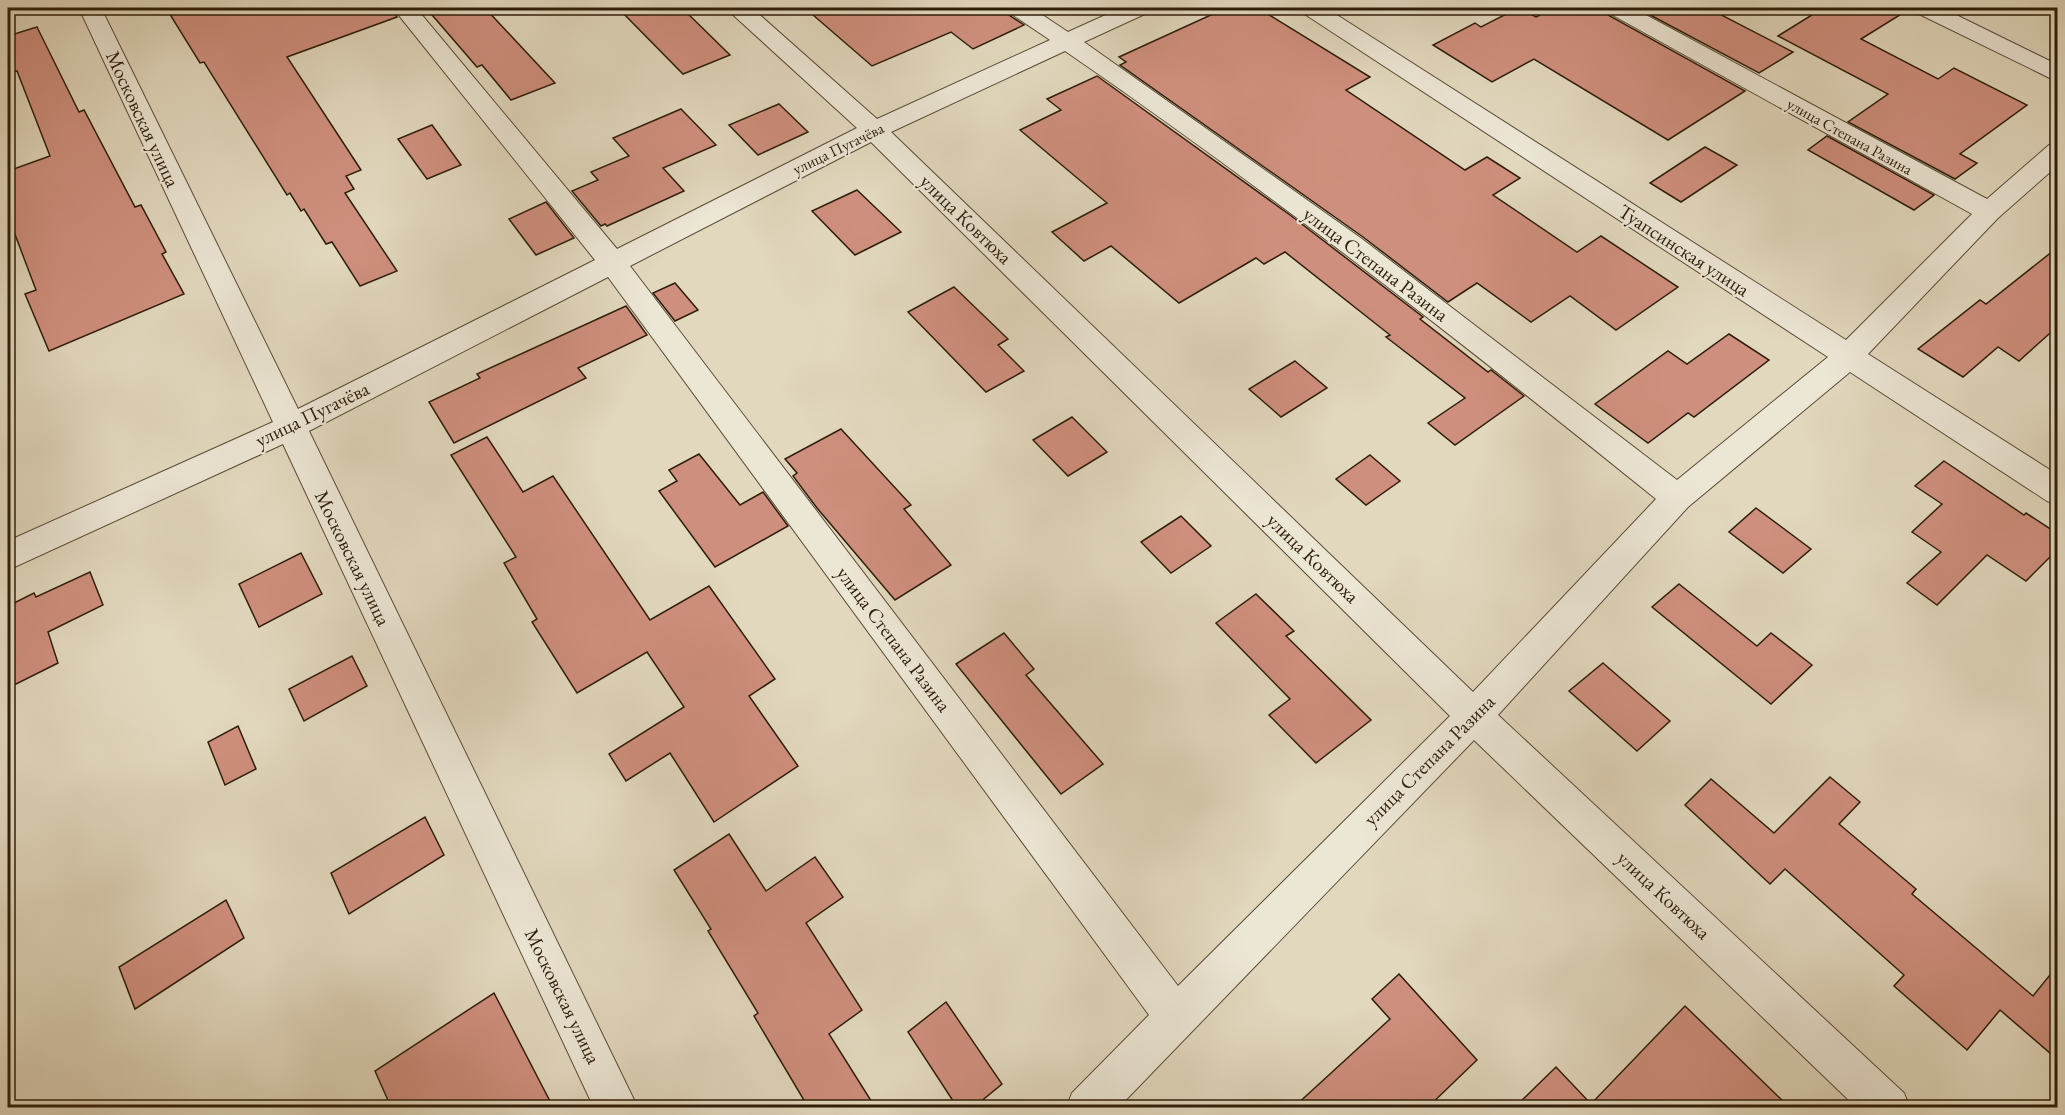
<svg xmlns="http://www.w3.org/2000/svg" width="2065" height="1115" viewBox="0 0 2065 1115" font-family="'EB Garamond',serif">
<style>
.building{fill:#cf8f7e;stroke:#2e1e09;stroke-width:1.5}
.lines{fill:none;stroke-linecap:round;stroke-linejoin:round}
.street-casing{stroke:#5b4c36;stroke-width:2}
.street{fill:#ece6d5;fill-rule:evenodd}
.labels{text-anchor:middle;stroke-width:4.5;stroke-linejoin:round;paint-order:stroke}
.far-street-label{font-size:16px;fill:#2e1e09;stroke:#ece6d5}
.street-label{font-size:20px;fill:#2e1e09;stroke:#ece6d5}
</style>
<rect width="100%" height="100%" fill="#e2d8be"/>
<filter id="stains"><feTurbulence type="fractalNoise" baseFrequency=".00333" numOctaves="4"/><feColorMatrix values="0 0 0 0 .2 0 0 0 0 .09 0 0 0 0 .02 0 0 0 .5 -.17"/></filter>
<radialGradient id="worn" r=".72"><stop offset=".6" stop-color="#630" stop-opacity="0"/><stop offset="1" stop-color="#630" stop-opacity=".3"/></radialGradient>
<!-- building -->
<g class="building">
<path d="M 166,8 L 391,8 L 397,17 L 287,57 L 361,170 L 346,176 L 354,189 L 345,193 L 397,271 L 360,286 L 332,242 L 326,244 L 304,209 L 301,211 L 290,193 L 287,195 L 204,62 L 200,63 Z"/>
<path d="M 426,8 L 485,8 L 555,83 L 511,100 L 482,65 L 477,67 Z"/>
<path d="M 618,8 L 682,8 L 730,55 L 683,74 Z"/>
<path d="M 805,8 L 1005,8 L 1009,15 L 1024,25 L 973,49 L 951,32 L 872,66 Z"/>
<path d="M 1226,8 L 1258,8 L 1370,77 L 1346,90 L 1465,170 L 1487,157 L 1520,178 L 1493,195 L 1577,252 L 1601,236 L 1678,287 L 1616,330 L 1570,296 L 1531,322 L 1477,283 L 1448,302 L 1363,237 L 1120,65 L 1126,62 L 1119,57 Z"/>
<path d="M 1518,8 L 1536,17 L 1555,8 L 1604,8 L 1608,15 L 1745,91 L 1668,140 L 1534,59 L 1492,82 L 1433,45 L 1475,23 L 1481,27 Z"/>
<path d="M 1637,8 L 1708,8 L 1793,52 L 1759,73 Z"/>
<path d="M 1823,8 L 1911,8 L 1861,39 L 1938,79 L 1954,68 L 2027,105 L 1960,154 L 1977,163 L 1955,179 L 1848,122 L 1888,94 L 1778,36 Z"/>
<path d="M 37,27 L 79,112 L 84,110 L 135,207 L 141,205 L 166,252 L 162,254 L 184,294 L 49,351 L 25,294 L 36,290 L 8,216 L 8,171 L 50,156 L 17,71 L 8,74 L 8,36 Z"/>
<path d="M 1097,76 L 1290,215 L 1423,317 L 1420,319 L 1488,372 L 1491,370 L 1524,396 L 1455,445 L 1428,423 L 1465,398 L 1386,337 L 1390,335 L 1285,252 L 1264,264 L 1256,258 L 1179,303 L 1111,246 L 1084,261 L 1052,232 L 1107,203 L 1020,130 L 1061,110 L 1047,99 Z"/>
<path d="M 779,104 L 808,132 L 758,155 L 729,125 Z"/>
<path d="M 681,109 L 716,145 L 663,168 L 684,191 L 607,226 L 605,224 L 601,226 L 572,191 L 598,180 L 591,172 L 629,156 L 613,138 Z"/>
<path d="M 432,125 L 461,165 L 427,179 L 398,139 Z"/>
<path d="M 1827,136 L 1934,195 L 1914,210 L 1808,150 Z"/>
<path d="M 1705,147 L 1737,165 L 1681,202 L 1650,183 Z"/>
<path d="M 857,190 L 901,232 L 855,255 L 812,211 Z"/>
<path d="M 546,202 L 574,238 L 536,255 L 509,219 Z"/>
<path d="M 2058,247 L 2058,326 L 2019,361 L 1998,347 L 1963,377 L 1918,349 L 1980,300 L 1986,304 Z"/>
<path d="M 675,283 L 698,310 L 675,321 L 653,293 Z"/>
<path d="M 954,287 L 1008,339 L 998,345 L 1024,371 L 986,392 L 908,312 Z"/>
<path d="M 626,306 L 647,335 L 578,368 L 586,378 L 454,443 L 429,402 L 480,378 L 477,374 Z"/>
<path d="M 1729,334 L 1769,360 L 1694,417 L 1688,413 L 1648,443 L 1595,404 L 1668,351 L 1687,364 Z"/>
<path d="M 1295,361 L 1327,388 L 1281,417 L 1249,389 Z"/>
<path d="M 1072,417 L 1107,452 L 1068,476 L 1033,440 Z"/>
<path d="M 841,429 L 911,505 L 904,509 L 951,565 L 895,600 L 817,508 L 793,476 L 797,473 L 785,459 Z"/>
<path d="M 487,437 L 523,492 L 553,476 L 650,620 L 709,586 L 775,679 L 749,696 L 798,766 L 714,822 L 670,753 L 626,781 L 609,754 L 684,707 L 647,652 L 577,693 L 532,622 L 537,619 L 504,563 L 516,557 L 451,455 Z"/>
<path d="M 699,454 L 740,505 L 763,492 L 788,526 L 715,567 L 659,491 L 677,481 L 669,470 Z"/>
<path d="M 1370,455 L 1400,481 L 1366,505 L 1336,479 Z"/>
<path d="M 1944,461 L 2024,515 L 2026,513 L 2058,534 L 2058,549 L 2026,581 L 1987,555 L 1937,605 L 1907,583 L 1941,552 L 1912,532 L 1942,504 L 1915,486 Z"/>
<path d="M 1756,508 L 1811,549 L 1783,573 L 1729,532 Z"/>
<path d="M 1181,516 L 1211,546 L 1171,573 L 1141,542 Z"/>
<path d="M 301,553 L 322,594 L 259,627 L 239,584 Z"/>
<path d="M 90,572 L 103,605 L 48,632 L 58,663 L 8,688 L 8,606 L 34,593 L 36,597 Z"/>
<path d="M 1679,584 L 1757,646 L 1771,633 L 1812,665 L 1771,704 L 1652,607 Z"/>
<path d="M 1256,594 L 1294,631 L 1286,636 L 1371,720 L 1316,763 L 1269,715 L 1290,699 L 1216,623 Z"/>
<path d="M 1004,633 L 1034,669 L 1026,675 L 1103,764 L 1061,794 L 956,664 Z"/>
<path d="M 352,656 L 367,686 L 304,721 L 289,689 Z"/>
<path d="M 1603,663 L 1670,721 L 1637,751 L 1569,691 Z"/>
<path d="M 238,726 L 256,769 L 225,785 L 208,742 Z"/>
<path d="M 1830,777 L 1860,802 L 1839,824 L 1916,889 L 1912,894 L 2033,996 L 2058,965 L 2058,1060 L 2000,1010 L 1967,1050 L 1894,986 L 1904,975 L 1785,869 L 1770,884 L 1685,805 L 1711,779 L 1774,833 Z"/>
<path d="M 425,817 L 444,855 L 349,914 L 331,873 Z"/>
<path d="M 729,834 L 766,891 L 815,857 L 843,897 L 806,923 L 862,1010 L 829,1034 L 875,1107 L 808,1107 L 754,1016 L 758,1013 L 708,931 L 711,929 L 674,870 Z"/>
<path d="M 226,900 L 244,938 L 135,1009 L 119,967 Z"/>
<path d="M 1399,974 L 1477,1060 L 1428,1107 L 1294,1107 L 1390,1019 L 1372,999 Z"/>
<path d="M 494,993 L 553,1107 L 391,1107 L 375,1071 Z"/>
<path d="M 946,1002 L 1002,1084 L 974,1107 L 957,1107 L 908,1032 Z"/>
<path d="M 1685,1006 L 1789,1107 L 1515,1107 L 1556,1067 L 1591,1104 Z"/>
</g>
<g class="lines">
<!-- street casing -->
<g class="street-casing">
<g id="street">
<path d="M 79,8 L 101,8 L 298,409 L 595,260 L 393,8 L 416,8 L 617,249 L 857,128 L 731,13 L 728,8 L 752,8 L 877,119 L 1050,40 L 1010,13 L 1007,8 L 1032,8 L 1068,32 L 1121,8 L 1150,8 L 1147,13 L 1084,42 L 1362,239 L 1677,480 L 1828,357 L 1303,13 L 1300,8 L 1326,8 L 1846,340 L 1972,214 L 1609,13 L 1606,8 L 1633,8 L 1987,199 L 2049,145 L 2058,143 L 2058,165 L 1998,218 L 1868,354 L 2058,475 L 2058,505 L 2047,501 L 1850,372 L 1688,507 L 1498,715 L 1904,1093 L 1910,1108 L 1857,1108 L 1474,740 L 1118,1108 L 1066,1108 L 1072,1093 L 1149,1015 L 608,277 L 309,431 L 638,1108 L 594,1108 L 283,444 L 8,570 L 8,541 L 273,422 ZM 1065,51 C 1269,191 1464,344 1656,499 L 1473,692 L 891,132 ZM 871,142 L 1450,716 L 1178,986 L 630,266 Z"/>
<path d="M 1914,8 L 1942,8 L 2058,65 L 2058,82 L 1917,13 Z"/>
</g>
</g>
<!-- street -->
<use href="#street" class="street"/>
</g>
<g class="labels">
<!-- far-street labels -->
<g class="far-street-label">
<text transform="translate(1850 136) rotate(29)" y="6">улица Степана Разина</text>
<text transform="translate(838 148) rotate(-26)" y="6">улица Пугачёва</text>
</g>
<!-- street labels -->
<g class="street-label">
<text transform="translate(143 119) rotate(65)" y="7">Московская улица</text>
<text transform="translate(966 219) rotate(44)" y="7">улица Ковтюха</text>
<text transform="translate(1684 250) rotate(33)" y="7">Туапсинская улица</text>
<text transform="translate(1376 264) rotate(37)" y="7">улица Степана Разина</text>
<text transform="translate(312 414) rotate(-26)" y="7">улица Пугачёва</text>
<text transform="translate(353 558) rotate(64)" y="7">Московская улица</text>
<text transform="translate(1313 558) rotate(44)" y="7">улица Ковтюха</text>
<text transform="translate(894 639) rotate(53)" y="7">улица Степана Разина</text>
<text transform="translate(1429 760) rotate(-45)" y="7">улица Степана Разина</text>
<text transform="translate(1664 895) rotate(43)" y="7">улица Ковтюха</text>
<text transform="translate(563 996) rotate(64)" y="7">Московская улица</text>
</g>
</g>
<!-- margin -->
<rect width="2065" height="1115" fill="none" stroke="#e2d8be" stroke-width="30"/>
<rect x="9" y="9" width="2047" height="1097" fill="none" stroke="#2e1e09" stroke-width="3"/>
<rect x="15" y="15" width="2035" height="1085" fill="none" stroke="#2e1e09" stroke-width="1.5"/>
<rect width="100%" height="100%" filter="url(#stains)"/>
<rect width="100%" height="100%" fill="url(#worn)"/>
</svg>
